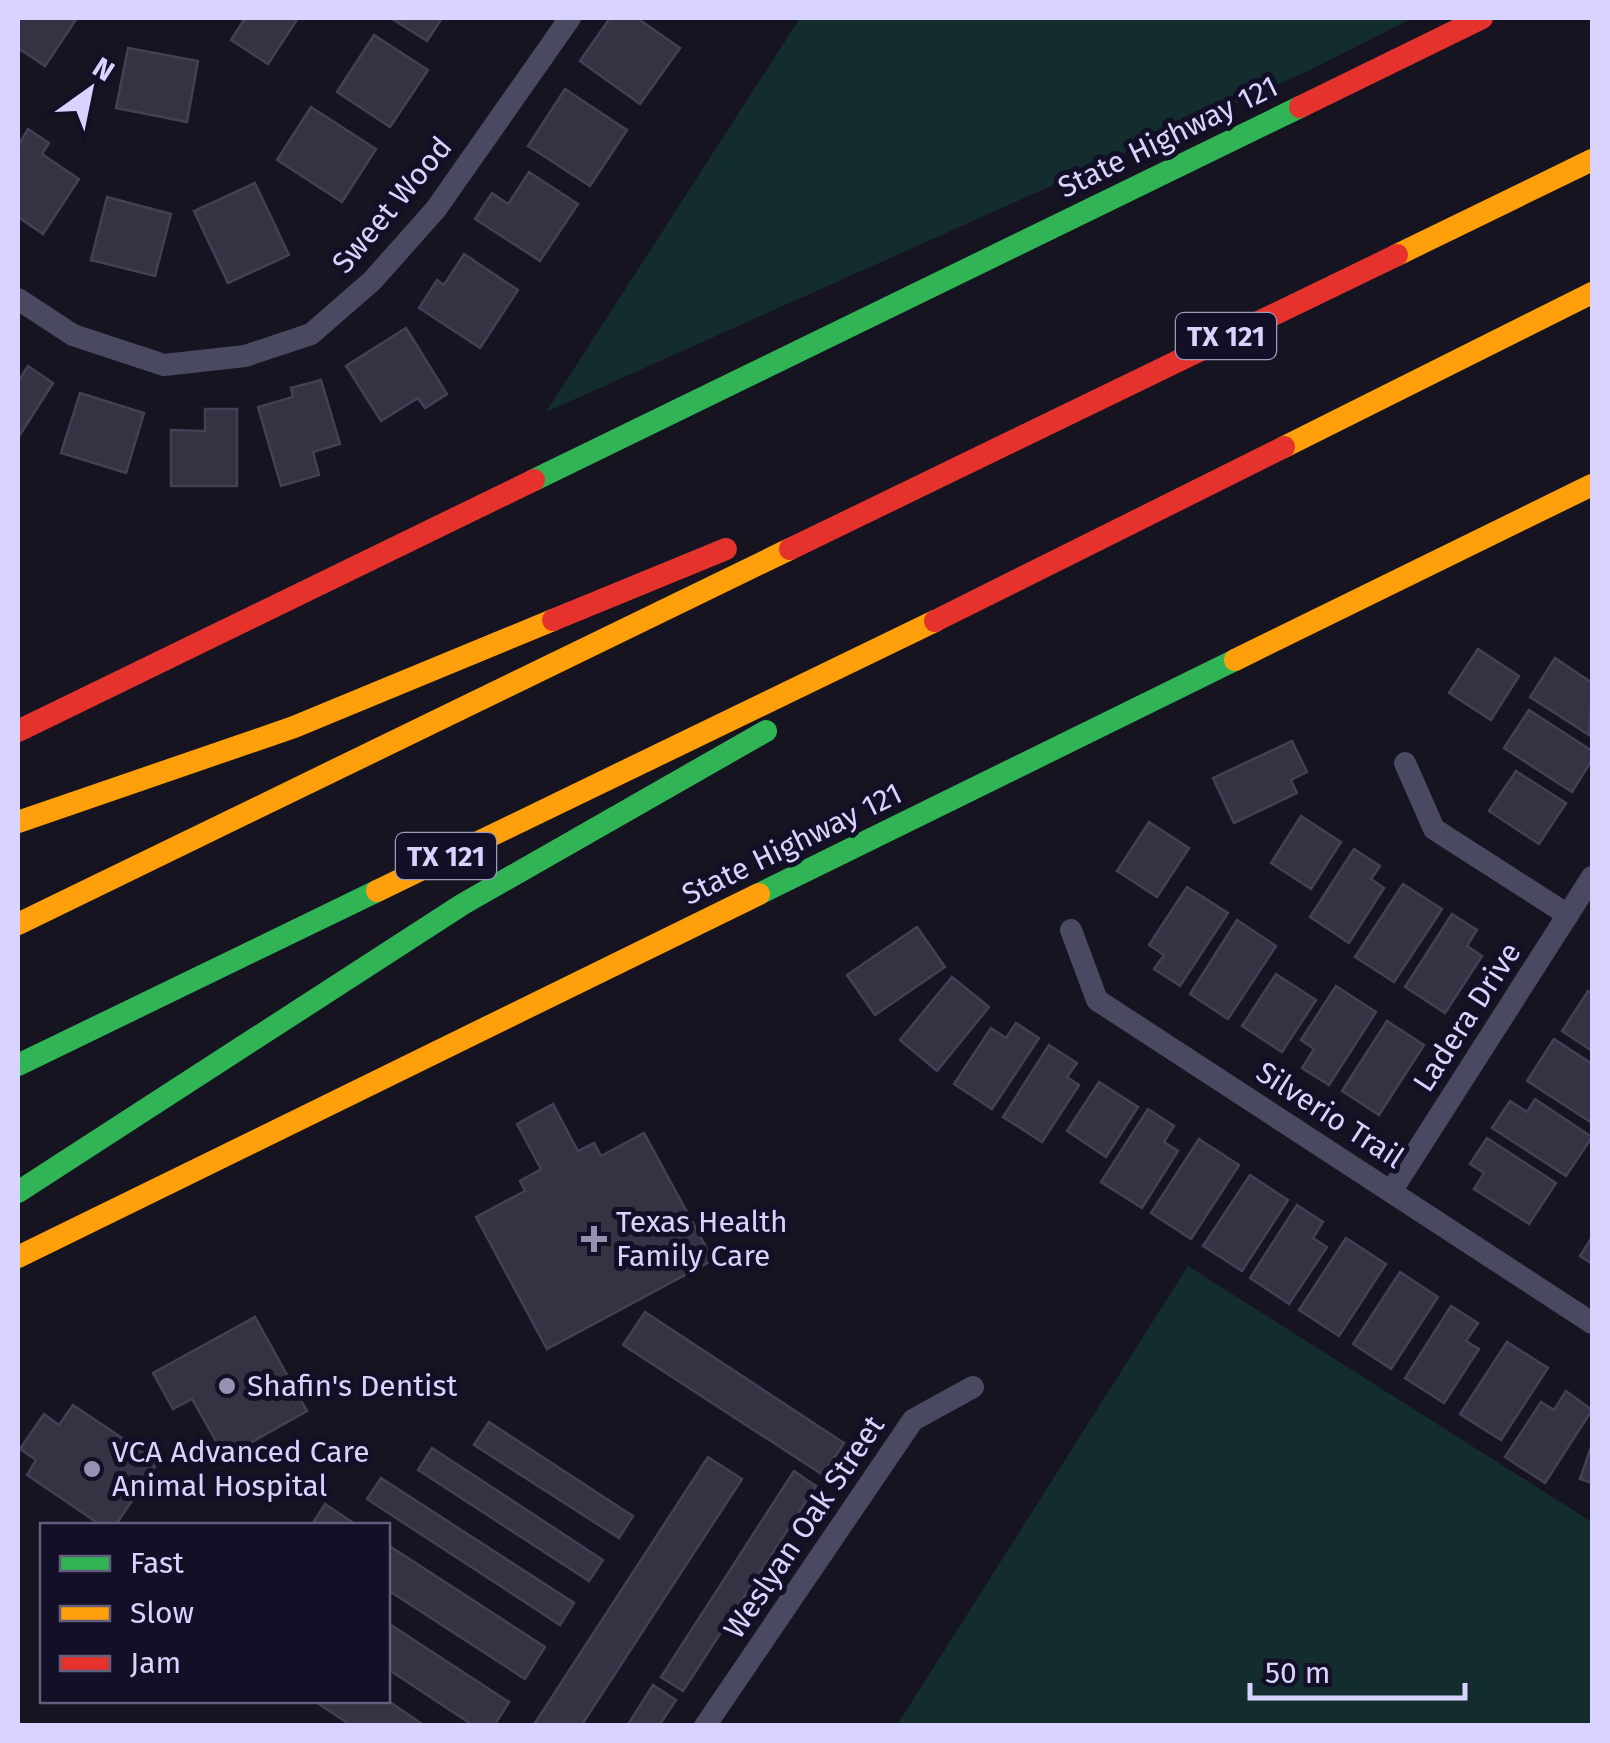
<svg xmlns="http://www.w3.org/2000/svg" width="1610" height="1743" viewBox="0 0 1610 1743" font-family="'Fira Sans',sans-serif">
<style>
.green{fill:#132c2d}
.building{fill:#343243;stroke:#433f54;stroke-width:2.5}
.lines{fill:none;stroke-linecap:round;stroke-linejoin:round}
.street{stroke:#4a4962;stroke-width:22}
.fast{stroke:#30b455;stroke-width:22}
.slow{stroke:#ff9f0a;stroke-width:22}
.jam{stroke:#e5322d;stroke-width:22}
.poi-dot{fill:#9591b1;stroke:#130f26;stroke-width:4}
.labels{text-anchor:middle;stroke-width:10;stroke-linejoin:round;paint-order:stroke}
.shield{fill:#130f26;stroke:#9e99be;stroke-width:2.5}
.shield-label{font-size:28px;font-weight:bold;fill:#d9d4ff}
.street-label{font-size:30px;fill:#d9d4ff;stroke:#130f26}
.poi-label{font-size:30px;fill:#d9d4ff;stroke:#130f26;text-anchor:start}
</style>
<rect width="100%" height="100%" fill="#161421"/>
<!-- green -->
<g class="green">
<path d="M 800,18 L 1413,18 L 1308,71 L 546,412 Z"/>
<path d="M 1188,1266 L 1592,1522 L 1592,1725 L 897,1725 Z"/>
</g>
<!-- building -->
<g class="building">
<path d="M 18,18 L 77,18 L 45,66 L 18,48 Z"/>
<path d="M 239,18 L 298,18 L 268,64 L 231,40 L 244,20 Z"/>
<path d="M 391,18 L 442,18 L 427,41 Z"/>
<path d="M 610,18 L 637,18 L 680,48 L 640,104 L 580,61 Z"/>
<path d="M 374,35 L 428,70 L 390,127 L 337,92 Z"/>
<path d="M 128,48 L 198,61 L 187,122 L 116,108 Z"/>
<path d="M 565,89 L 627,130 L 590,186 L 528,146 Z"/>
<path d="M 311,107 L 376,149 L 342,202 L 277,160 Z"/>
<path d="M 28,129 L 49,143 L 42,154 L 79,179 L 43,234 L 18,217 L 18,146 Z"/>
<path d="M 529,172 L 578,204 L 540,261 L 475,219 L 492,193 L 508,204 Z"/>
<path d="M 255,183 L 289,255 L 228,283 L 194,211 Z"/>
<path d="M 107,197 L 171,214 L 155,276 L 91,260 Z"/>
<path d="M 464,254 L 518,290 L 480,348 L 419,308 L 437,280 L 444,285 Z"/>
<path d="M 406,328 L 447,394 L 425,408 L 418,398 L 381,421 L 346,366 Z"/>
<path d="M 28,366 L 53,383 L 18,438 L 18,382 Z"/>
<path d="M 321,380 L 340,444 L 313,452 L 319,475 L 281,486 L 258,407 L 293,397 L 291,388 Z"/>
<path d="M 80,393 L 144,413 L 126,473 L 61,453 Z"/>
<path d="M 205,409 L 237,409 L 237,486 L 171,486 L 171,430 L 205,431 Z"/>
<path d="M 1478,649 L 1519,676 L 1491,720 L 1449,693 Z"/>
<path d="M 1555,658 L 1592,683 L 1589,735 L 1530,697 Z"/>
<path d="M 1529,710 L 1592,751 L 1592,760 L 1572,792 L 1504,748 Z"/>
<path d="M 1292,741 L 1307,772 L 1291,780 L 1297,793 L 1234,823 L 1213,778 Z"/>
<path d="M 1516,771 L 1566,803 L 1539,844 L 1489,811 Z"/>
<path d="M 1301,816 L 1341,842 L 1311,889 L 1271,863 Z"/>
<path d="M 1149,822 L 1189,848 L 1157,897 L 1117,871 Z"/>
<path d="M 1354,849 L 1380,866 L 1371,879 L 1384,888 L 1349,943 L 1310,917 Z"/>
<path d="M 1403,884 L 1442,909 L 1394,982 L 1355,957 Z"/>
<path d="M 1187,887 L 1228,913 L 1180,986 L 1154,969 L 1164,955 L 1149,945 Z"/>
<path d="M 1452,914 L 1477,930 L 1467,946 L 1482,956 L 1445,1013 L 1405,987 Z"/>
<path d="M 1237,920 L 1276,946 L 1228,1019 L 1190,994 Z"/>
<path d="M 917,927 L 945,967 L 875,1015 L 847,975 Z"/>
<path d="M 1276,974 L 1316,1000 L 1282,1052 L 1242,1026 Z"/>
<path d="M 952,977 L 989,1007 L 937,1071 L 900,1040 Z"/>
<path d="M 1336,986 L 1376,1012 L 1329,1085 L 1302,1068 L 1314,1049 L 1301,1040 Z"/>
<path d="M 1588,991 L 1592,994 L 1592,1051 L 1562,1031 Z"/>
<path d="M 1387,1021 L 1424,1045 L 1379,1115 L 1342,1091 Z"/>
<path d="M 1016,1023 L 1039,1038 L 992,1109 L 954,1084 L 991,1028 L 1006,1038 Z"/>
<path d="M 1554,1039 L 1592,1064 L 1592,1123 L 1527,1081 Z"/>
<path d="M 1049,1045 L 1077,1063 L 1067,1077 L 1079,1085 L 1042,1142 L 1003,1117 Z"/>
<path d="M 1099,1082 L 1138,1107 L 1106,1157 L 1067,1131 Z"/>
<path d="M 1535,1099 L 1592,1137 L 1566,1176 L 1492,1128 L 1510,1101 L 1527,1112 Z"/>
<path d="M 553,1104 L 578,1151 L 594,1143 L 601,1156 L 644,1133 L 713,1260 L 547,1349 L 476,1217 L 525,1191 L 520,1181 L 541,1169 L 517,1124 Z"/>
<path d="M 1148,1109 L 1174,1126 L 1164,1142 L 1178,1151 L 1142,1208 L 1101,1182 Z"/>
<path d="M 1487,1138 L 1556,1183 L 1529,1224 L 1474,1189 L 1484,1173 L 1470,1164 Z"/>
<path d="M 1199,1139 L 1239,1165 L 1191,1239 L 1151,1213 Z"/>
<path d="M 1250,1175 L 1288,1200 L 1242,1271 L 1203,1246 Z"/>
<path d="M 1297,1205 L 1323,1222 L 1313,1238 L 1327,1247 L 1289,1304 L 1250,1278 Z"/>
<path d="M 1592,1237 L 1592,1264 L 1580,1256 Z"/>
<path d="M 1346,1238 L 1386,1264 L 1339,1336 L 1299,1310 Z"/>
<path d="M 1400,1272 L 1438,1297 L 1391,1369 L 1353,1344 Z"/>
<path d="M 1451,1306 L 1478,1323 L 1466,1341 L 1479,1349 L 1444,1403 L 1405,1378 Z"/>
<path d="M 645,1312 L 844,1443 L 823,1475 L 623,1345 Z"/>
<path d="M 255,1317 L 307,1411 L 225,1457 L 192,1399 L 173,1409 L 153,1373 Z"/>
<path d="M 1507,1342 L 1548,1368 L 1501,1440 L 1460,1414 Z"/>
<path d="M 1566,1391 L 1592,1410 L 1545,1483 L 1505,1457 L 1541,1402 L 1554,1410 Z"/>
<path d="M 73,1405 L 158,1462 L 115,1526 L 102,1526 L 27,1475 L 36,1460 L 20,1449 L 44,1414 L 59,1425 Z"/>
<path d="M 489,1422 L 633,1516 L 619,1538 L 474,1445 Z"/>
<path d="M 1592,1444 L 1592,1483 L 1580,1479 Z"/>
<path d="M 432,1448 L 603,1560 L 589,1581 L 418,1470 Z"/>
<path d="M 708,1457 L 742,1479 L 581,1726 L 533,1726 Z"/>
<path d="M 794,1471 L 816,1486 L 683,1691 L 661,1677 Z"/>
<path d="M 381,1478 L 574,1603 L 560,1625 L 367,1499 Z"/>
<path d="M 325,1504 L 358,1526 L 311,1526 Z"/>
<path d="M 388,1545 L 545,1647 L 525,1679 L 388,1590 Z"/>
<path d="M 388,1623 L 509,1702 L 494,1726 L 474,1726 L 388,1669 Z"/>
<path d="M 653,1685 L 676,1700 L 659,1726 L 627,1726 Z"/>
<path d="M 313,1700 L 387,1700 L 425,1726 L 352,1726 Z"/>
</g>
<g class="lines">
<!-- street -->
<g class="street">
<path d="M 18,299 L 73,335 L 164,365 L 245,356 L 311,334 L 372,281 L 436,209 L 570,18"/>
<path d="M 1405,763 L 1434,829 L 1568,915"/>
<path d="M 1071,930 L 1097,1000 L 1592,1323"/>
<path d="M 1392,1190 L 1592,877"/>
<path d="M 705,1726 L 913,1420 L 973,1387"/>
</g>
<!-- fast -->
<g class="fast">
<path d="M 534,480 L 1300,107"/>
<path d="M 759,894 L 1235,660"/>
<path d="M 18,1065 L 377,891"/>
<path d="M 18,1192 L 463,904 L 766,731"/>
</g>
<!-- slow -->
<g class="slow">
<path d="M 1397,255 L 1592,160"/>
<path d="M 1284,447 L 1592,293"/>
<path d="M 1235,660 L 1592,485"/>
<path d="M 18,822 L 294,727 L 553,620"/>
<path d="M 377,891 L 935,621"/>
<path d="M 18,924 L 790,549"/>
<path d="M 18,1257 L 759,894"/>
</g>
<!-- jam -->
<g class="jam">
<path d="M 1300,107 L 1482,18"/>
<path d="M 790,549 L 1397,255"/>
<path d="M 553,620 L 726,549"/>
<path d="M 935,621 L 1284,447"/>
<path d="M 18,731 L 534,480"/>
</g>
</g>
<!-- markers -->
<g class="poi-dot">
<path d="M589 1224h10v10h10v10h-10v10h-10v-10h-10v-10h10z"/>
<circle cx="227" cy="1386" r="10"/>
<circle cx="92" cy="1469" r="10"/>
</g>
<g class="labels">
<!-- shield labels -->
<g class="shield">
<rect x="1176" y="313" width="100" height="46" rx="8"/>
<rect x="396" y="833" width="100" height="46" rx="8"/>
</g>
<g class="shield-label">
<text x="1226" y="346">TX 121</text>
<text x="446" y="866">TX 121</text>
</g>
<!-- street labels -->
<g class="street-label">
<text transform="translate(1168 137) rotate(-26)" y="10">State Highway 121</text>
<text transform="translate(392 205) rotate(-50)" y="10">Sweet Wood</text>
<text transform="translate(792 844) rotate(-26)" y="10">State Highway 121</text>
<text transform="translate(1467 1017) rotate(-57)" y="10">Ladera Drive</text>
<text transform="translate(1330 1115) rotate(33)" y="10">Silverio Trail</text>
<text transform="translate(804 1527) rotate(-56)" y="10">Weslyan Oak Street</text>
</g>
<!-- poi labels -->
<g class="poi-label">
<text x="616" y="1232">Texas Health<tspan x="616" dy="34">Family Care</tspan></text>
<text x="247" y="1396">Shafin's Dentist</text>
<text x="112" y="1462">VCA Advanced Care<tspan x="112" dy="34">Animal Hospital</tspan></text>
</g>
</g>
<!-- border -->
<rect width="1610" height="1743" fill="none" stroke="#d9d4ff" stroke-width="40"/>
<!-- legend -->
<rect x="40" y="1523" width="350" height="180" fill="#130f26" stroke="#625e7d" stroke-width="2.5"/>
<rect x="60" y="1556" width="50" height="15" fill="#30b455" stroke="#625e7d" stroke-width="2.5"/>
<text x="130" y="1573" font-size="30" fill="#d9d4ff">Fast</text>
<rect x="60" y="1606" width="50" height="15" fill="#ff9f0a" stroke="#625e7d" stroke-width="2.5"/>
<text x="130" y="1623" font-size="30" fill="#d9d4ff">Slow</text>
<rect x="60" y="1656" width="50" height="15" fill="#e5322d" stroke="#625e7d" stroke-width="2.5"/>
<text x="130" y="1673" font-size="30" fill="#d9d4ff">Jam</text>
<!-- north arrow -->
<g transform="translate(90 90) rotate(33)" stroke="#130f26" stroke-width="8" paint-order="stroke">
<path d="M0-8L18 38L0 25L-18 38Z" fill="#d9d4ff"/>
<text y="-15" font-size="28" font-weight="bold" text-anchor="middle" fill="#d9d4ff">N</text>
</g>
<!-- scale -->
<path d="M1250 1683v15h215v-15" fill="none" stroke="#d9d4ff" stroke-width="5"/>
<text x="1265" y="1683" font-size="30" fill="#d9d4ff" stroke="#130f26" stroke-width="8" paint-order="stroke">50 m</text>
</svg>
